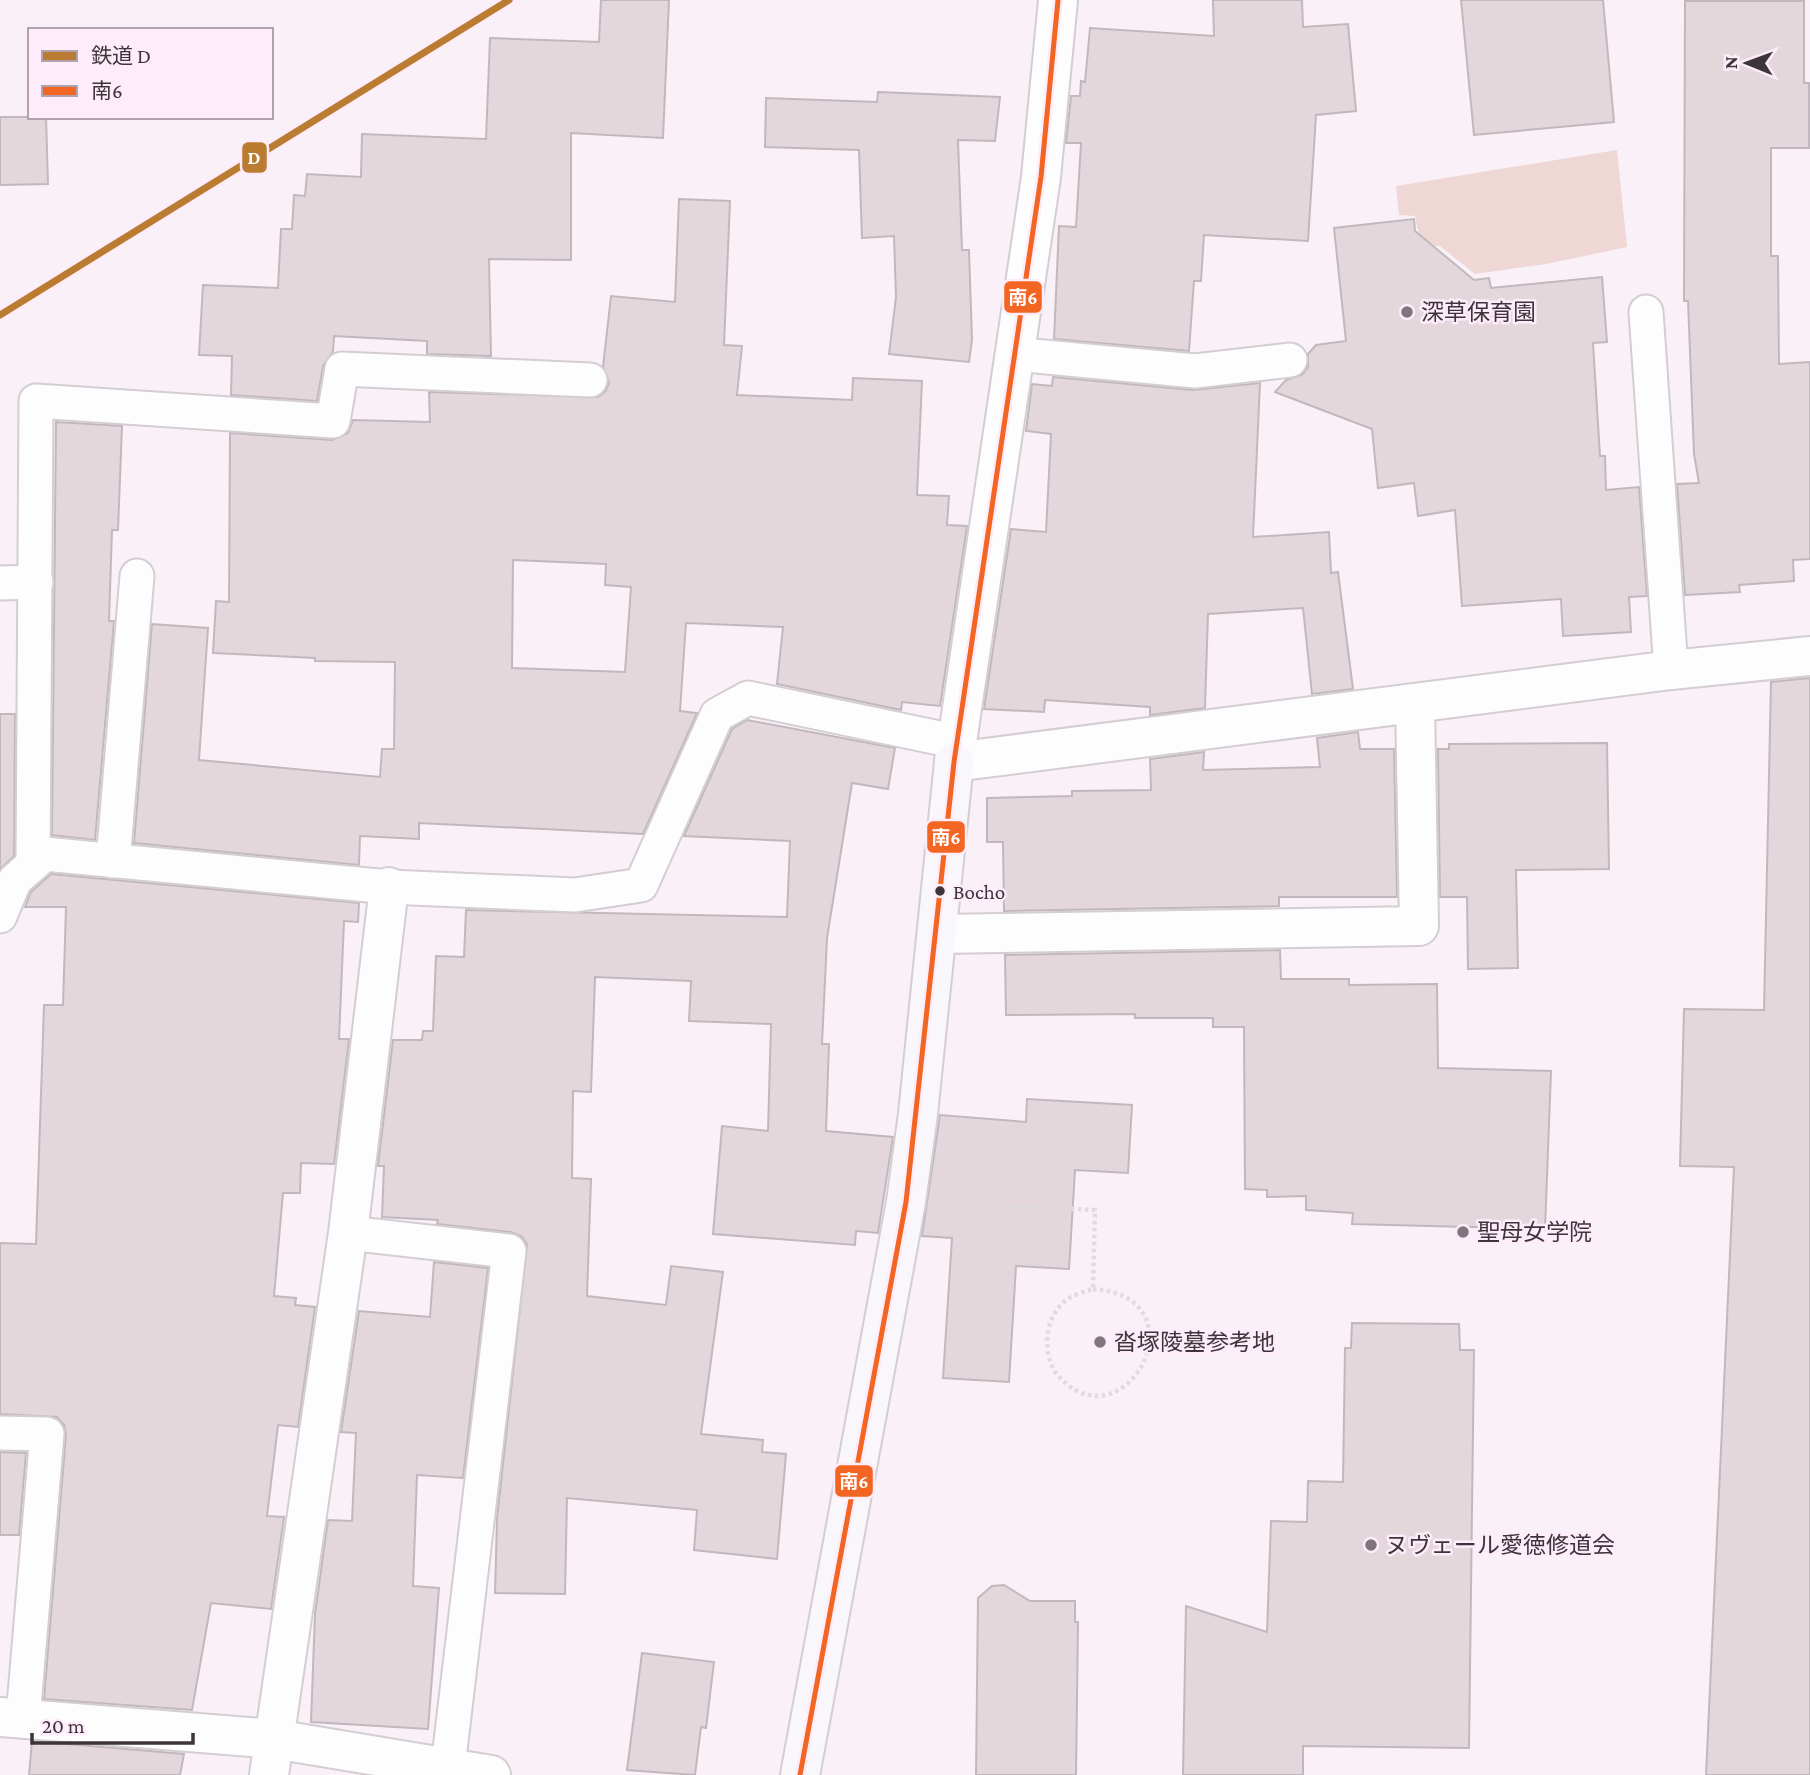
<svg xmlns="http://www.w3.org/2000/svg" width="1810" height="1775" viewBox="0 0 1810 1775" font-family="'Crimson Pro','Noto Sans JP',serif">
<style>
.green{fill:#eed7d4}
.building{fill:#e4d7dc;stroke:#c1b8bd;stroke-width:2;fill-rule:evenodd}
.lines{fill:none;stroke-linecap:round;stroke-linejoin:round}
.lane-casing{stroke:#d4cdd3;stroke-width:37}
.street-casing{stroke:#d4cdd3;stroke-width:42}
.secondary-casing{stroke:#d4cdd3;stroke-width:42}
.path{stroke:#e0dcde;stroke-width:4.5;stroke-dasharray:3.5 3.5;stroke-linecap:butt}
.lane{stroke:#fefdfe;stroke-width:33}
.street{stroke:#fefdfe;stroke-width:38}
.secondary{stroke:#f9f7fb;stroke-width:38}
.bus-1-casing{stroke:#feecfa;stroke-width:10}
.bus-1{stroke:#f26522;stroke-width:5}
.rail-1-casing{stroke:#feecfa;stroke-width:12}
.rail-1{stroke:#ba7c31;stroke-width:7}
.poi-dot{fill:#7e767c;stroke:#feecfa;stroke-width:2.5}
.bus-dot{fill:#3c353a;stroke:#feecfa;stroke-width:2.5}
.labels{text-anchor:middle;stroke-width:5;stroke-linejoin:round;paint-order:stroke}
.bus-label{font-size:21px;fill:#3c353a;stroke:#feecfa;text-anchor:start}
.poi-label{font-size:23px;fill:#3c353a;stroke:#feecfa;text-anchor:start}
.line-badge{stroke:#feecfa;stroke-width:2.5}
.badge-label{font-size:19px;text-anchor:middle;font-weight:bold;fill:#fff}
</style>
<rect width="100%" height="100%" fill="#faf0f8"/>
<!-- green -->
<path class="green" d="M 1617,150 L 1627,247 L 1546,264 L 1475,274 L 1440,246 L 1421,246 L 1415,216 L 1399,215 L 1396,186 Z"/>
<!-- building -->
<g class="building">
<path d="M 601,0 L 669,0 L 663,138 L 571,133 L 571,260 L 489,259 L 491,356 L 427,354 L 427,341 L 334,336 L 333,352 L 323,366 L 317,401 L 231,395 L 232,356 L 199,355 L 203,285 L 278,288 L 281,229 L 292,229 L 294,195 L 305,196 L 307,174 L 361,177 L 362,134 L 486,139 L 490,38 L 599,42 Z"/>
<path d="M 1213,0 L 1302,0 L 1303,27 L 1348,24 L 1356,111 L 1316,115 L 1308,241 L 1204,235 L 1201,281 L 1194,281 L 1189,351 L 1054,339 L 1059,226 L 1076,227 L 1081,143 L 1066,143 L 1071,96 L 1080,96 L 1081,81 L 1085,82 L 1090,28 L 1214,36 Z"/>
<path d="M 1461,0 L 1603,0 L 1614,122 L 1474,135 Z"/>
<path d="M 1685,1 L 1804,1 L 1804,83 L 1809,83 L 1809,148 L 1771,148 L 1771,256 L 1778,256 L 1779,364 L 1810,362 L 1810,559 L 1793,560 L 1794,581 L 1739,585 L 1740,592 L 1685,595 L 1677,484 L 1699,483 L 1694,454 L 1688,301 L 1684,301 Z"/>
<path d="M 878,92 L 1000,97 L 995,141 L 958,140 L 962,250 L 969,250 L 972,340 L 969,362 L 889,354 L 896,297 L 894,236 L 862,238 L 859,150 L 765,147 L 766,98 L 877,102 Z"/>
<path d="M 0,117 L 46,117 L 48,184 L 0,185 Z"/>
<path d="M 679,199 L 730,201 L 724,345 L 742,346 L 737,395 L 852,400 L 853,378 L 922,381 L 917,495 L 949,496 L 947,525 L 967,526 L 940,706 L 902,702 L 901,710 L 777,684 L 783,627 L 686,623 L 680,711 L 697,713 L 643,834 L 419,823 L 419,839 L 360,836 L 359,865 L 134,843 L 152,624 L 208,628 L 199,760 L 380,777 L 382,749 L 394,749 L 395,662 L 315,661 L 315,658 L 213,653 L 216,601 L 229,602 L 230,433 L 332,440 L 348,433 L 353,420 L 430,422 L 429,392 L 598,397 L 606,391 L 609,382 L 603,367 L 611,296 L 675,302 ZM 513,560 L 606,564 L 605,585 L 631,587 L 625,672 L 512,668 Z"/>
<path d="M 1414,219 L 1415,231 L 1474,280 L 1489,278 L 1491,288 L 1602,277 L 1607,342 L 1593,343 L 1600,456 L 1605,456 L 1606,490 L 1639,487 L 1647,596 L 1629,597 L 1631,632 L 1563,636 L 1561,599 L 1462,606 L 1455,510 L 1418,516 L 1414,483 L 1378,488 L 1372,429 L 1275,392 L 1286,380 L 1302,375 L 1308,367 L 1308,354 L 1316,345 L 1346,341 L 1334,228 Z"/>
<path d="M 1053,377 L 1193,390 L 1260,383 L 1253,537 L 1329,532 L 1331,573 L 1338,572 L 1353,689 L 1312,694 L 1303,608 L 1208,614 L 1205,708 L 1150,715 L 1150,707 L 1045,700 L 1044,712 L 984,709 L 1011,529 L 1046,532 L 1051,434 L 1026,431 L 1032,384 L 1052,386 Z"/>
<path d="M 56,422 L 122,426 L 118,530 L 112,530 L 109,621 L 114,621 L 95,840 L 52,835 Z"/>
<path d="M 1810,678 L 1810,1775 L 1706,1775 L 1734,1167 L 1680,1166 L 1684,1009 L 1764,1010 L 1771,682 Z"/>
<path d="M 0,714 L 15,714 L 14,856 L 0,869 Z"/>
<path d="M 747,720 L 895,748 L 888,789 L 852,783 L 827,938 L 822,1044 L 829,1044 L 826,1131 L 893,1137 L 878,1233 L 856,1231 L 855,1245 L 713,1234 L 722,1126 L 768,1131 L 771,1024 L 689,1021 L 691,981 L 595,977 L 591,1092 L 573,1091 L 572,1178 L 591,1179 L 587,1296 L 666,1305 L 671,1266 L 723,1272 L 701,1434 L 763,1440 L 762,1452 L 786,1454 L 777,1559 L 694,1550 L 697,1510 L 567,1498 L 565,1594 L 495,1593 L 497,1519 L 527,1244 L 521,1236 L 511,1232 L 437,1224 L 438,1220 L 382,1217 L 384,1166 L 378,1166 L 393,1040 L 422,1040 L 423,1031 L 433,1031 L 436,956 L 464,957 L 466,910 L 787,917 L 790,841 L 684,836 L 732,729 Z"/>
<path d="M 1358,732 L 1360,749 L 1394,749 L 1397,897 L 1279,897 L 1279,906 L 1004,911 L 1003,842 L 987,842 L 987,798 L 1072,796 L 1072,791 L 1151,790 L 1150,759 L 1204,752 L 1203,770 L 1320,767 L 1317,738 Z"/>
<path d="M 1607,743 L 1609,869 L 1516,870 L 1518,968 L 1468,969 L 1467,897 L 1440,897 L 1438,749 L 1449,749 L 1449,744 Z"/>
<path d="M 51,874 L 359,903 L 358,922 L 344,921 L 339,1039 L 349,1039 L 334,1164 L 301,1163 L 300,1193 L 283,1193 L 274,1296 L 296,1298 L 295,1305 L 315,1307 L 298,1427 L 278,1425 L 267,1516 L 284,1517 L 271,1609 L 211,1603 L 192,1710 L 44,1699 L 66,1435 L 64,1425 L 57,1417 L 0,1414 L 0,1243 L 36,1244 L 44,1005 L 63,1005 L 66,907 L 25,907 L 31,892 Z"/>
<path d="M 1280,950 L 1281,979 L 1349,979 L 1349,985 L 1437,984 L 1438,1068 L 1551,1071 L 1545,1229 L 1352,1224 L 1353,1213 L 1306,1210 L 1306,1196 L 1267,1197 L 1267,1190 L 1245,1189 L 1244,1027 L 1213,1027 L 1213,1018 L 1135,1018 L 1135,1014 L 1006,1015 L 1005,955 Z"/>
<path d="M 1027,1099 L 1132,1105 L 1128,1173 L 1075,1170 L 1069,1269 L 1016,1266 L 1009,1382 L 943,1378 L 952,1238 L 922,1236 L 940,1115 L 1026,1122 Z"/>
<path d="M 434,1262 L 488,1268 L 463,1478 L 417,1475 L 413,1586 L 439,1588 L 428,1729 L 311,1722 L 315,1614 L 328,1520 L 352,1521 L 356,1433 L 341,1432 L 359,1311 L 430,1317 Z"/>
<path d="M 1352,1323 L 1459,1324 L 1460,1350 L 1474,1350 L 1469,1748 L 1303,1746 L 1303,1775 L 1183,1775 L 1186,1606 L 1267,1632 L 1271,1521 L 1307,1522 L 1308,1481 L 1343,1482 L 1345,1348 L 1351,1348 Z"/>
<path d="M 0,1452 L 26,1453 L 19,1535 L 0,1535 Z"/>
<path d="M 1004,1585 L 1030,1601 L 1075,1601 L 1075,1622 L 1078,1622 L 1076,1775 L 976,1775 L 978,1598 L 992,1586 Z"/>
<path d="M 642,1653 L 714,1662 L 706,1728 L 701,1727 L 695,1775 L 627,1770 Z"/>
<path d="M 32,1741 L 184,1754 L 180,1775 L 29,1775 Z"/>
</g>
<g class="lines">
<!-- lane casing -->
<g class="lane-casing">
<g id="lane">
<path d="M 1646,312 L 1671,670"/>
<path d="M 1013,354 L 1195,371 L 1290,360"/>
<path d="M 0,583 L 36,582"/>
<path d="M 113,861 L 137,576"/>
<path d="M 33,864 L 36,401 L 333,421 L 342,369 L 590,380"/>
<path d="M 0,916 L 15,880 L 45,854 L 389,887 L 575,895 L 641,885 L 717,715 L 748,698 L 958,742"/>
<path d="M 348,1233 L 509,1251 L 448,1767"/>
<path d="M 0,1433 L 47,1434 L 23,1718"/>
</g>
</g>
<!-- street casing -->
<g class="street-casing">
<g id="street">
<path d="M 1058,0 L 1041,177 L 954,762 L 1671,670 L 1810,656"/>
<path d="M 938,934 L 1419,926 L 1415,703"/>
<path d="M 0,1717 L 274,1739 L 491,1775"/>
<path d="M 269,1775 L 348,1233 L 389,887"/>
</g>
</g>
<!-- secondary casing -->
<g class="secondary-casing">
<path id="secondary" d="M 800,1775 L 906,1202 L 918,1114 L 954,762"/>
</g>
<!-- path -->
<path class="path" d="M 952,1203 L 1095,1210 L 1093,1289 C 1086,1291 1079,1293 1073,1296 C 1043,1311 1039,1357 1061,1379 C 1127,1445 1205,1297 1093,1289"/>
<!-- lane -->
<use href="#lane" class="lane"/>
<!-- street -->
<use href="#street" class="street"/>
<!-- secondary -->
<use href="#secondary" class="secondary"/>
<!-- bus-1 casing -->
<g class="bus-1-casing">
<path id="bus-1" d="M 800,1775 L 906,1202 L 954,762 L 1041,177 L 1058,0"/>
</g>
<!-- bus-1 -->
<use href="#bus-1" class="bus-1"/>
<!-- rail-1 casing -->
<g class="rail-1-casing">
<path id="rail-1" d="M 0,315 L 509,0"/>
</g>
<!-- rail-1 -->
<use href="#rail-1" class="rail-1"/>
</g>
<!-- markers -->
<g class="poi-dot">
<circle cx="1407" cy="312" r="7"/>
<circle cx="1463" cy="1232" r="7"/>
<circle cx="1100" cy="1342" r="7"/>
<circle cx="1371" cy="1545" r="7"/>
</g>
<circle class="bus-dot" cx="940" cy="891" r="6"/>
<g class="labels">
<!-- bus labels -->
<g class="bus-label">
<text x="953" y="899">Bocho</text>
</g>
<!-- poi labels -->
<g class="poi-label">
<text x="1421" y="320">深草保育園</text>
<text x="1477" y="1240">聖母女学院</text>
<text x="1114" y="1350">沓塚陵墓参考地</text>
<text x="1385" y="1553">ヌヴェール愛徳修道会</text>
</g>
</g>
<g class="line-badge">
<rect x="241" y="141" width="27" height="33" rx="7" fill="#ba7c31"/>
<rect x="1003" y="280" width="40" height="34" rx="7" fill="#f26522"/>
<rect x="926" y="820" width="40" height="34" rx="7" fill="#f26522"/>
<rect x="834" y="1464" width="40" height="34" rx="7" fill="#f26522"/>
</g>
<g class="badge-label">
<text x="254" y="164">D</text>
<text x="1023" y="304">南6</text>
<text x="946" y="844">南6</text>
<text x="854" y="1488">南6</text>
</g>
<!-- legend -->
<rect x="28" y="28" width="245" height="91" fill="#feecfa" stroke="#b0a3ad" stroke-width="2"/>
<rect x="42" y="51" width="35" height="10" fill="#ba7c31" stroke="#b0a3ad" stroke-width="2"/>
<text x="91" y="63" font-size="21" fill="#3c353a">鉄道 D</text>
<rect x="42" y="86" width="35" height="10" fill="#f26522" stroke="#b0a3ad" stroke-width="2"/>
<text x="91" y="98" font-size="21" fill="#3c353a">南6</text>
<!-- north arrow -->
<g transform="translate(1747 63) rotate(271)" stroke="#feecfa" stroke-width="5" paint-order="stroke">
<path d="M0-5L12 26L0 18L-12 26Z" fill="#3c353a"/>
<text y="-10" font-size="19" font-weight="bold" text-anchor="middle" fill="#3c353a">N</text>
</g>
<!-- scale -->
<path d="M32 1733v10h161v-10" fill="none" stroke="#3c353a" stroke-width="3.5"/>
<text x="42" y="1733" font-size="21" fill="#3c353a" stroke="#feecfa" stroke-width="5" paint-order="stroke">20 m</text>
</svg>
